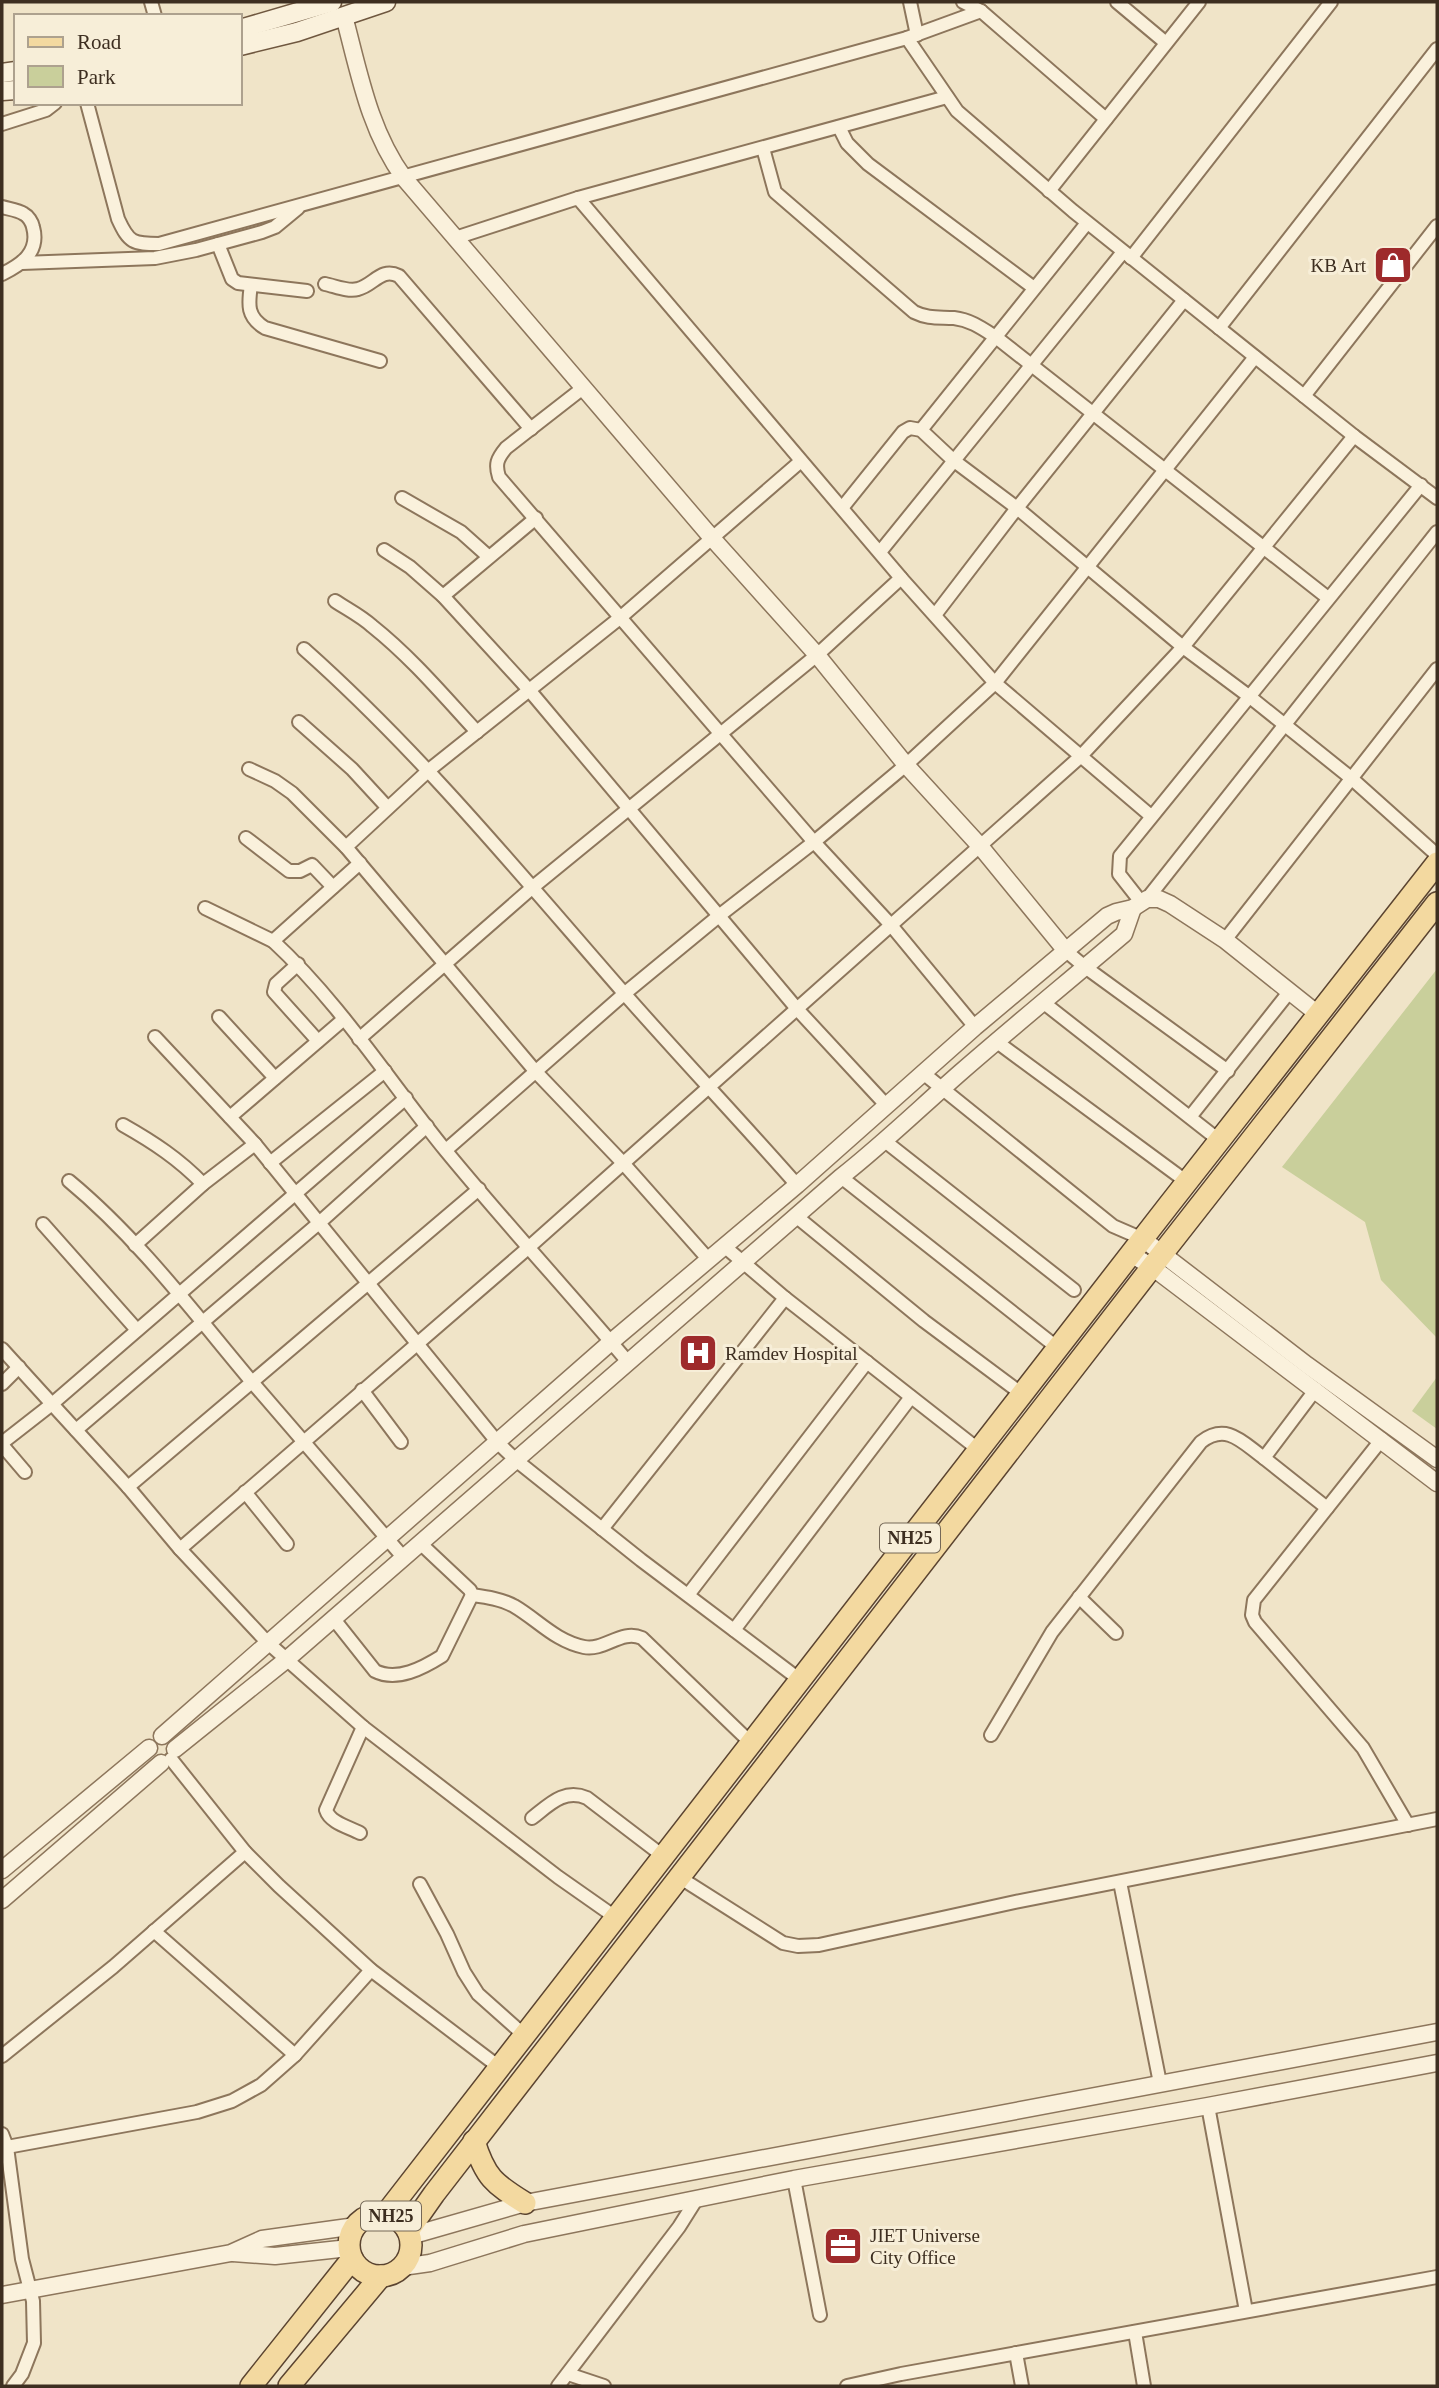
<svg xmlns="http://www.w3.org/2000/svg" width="1439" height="2388" viewBox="0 0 1439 2388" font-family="'Times New Roman',serif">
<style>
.green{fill:#c9cf9b}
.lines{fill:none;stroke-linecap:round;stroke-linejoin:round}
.minor-casing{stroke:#8d765c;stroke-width:16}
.tertiary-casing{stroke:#8d765c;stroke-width:19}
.secondary-casing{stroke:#6f573f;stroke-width:21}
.primary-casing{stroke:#5b4430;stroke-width:24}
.minor{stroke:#faf1dc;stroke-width:12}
.tertiary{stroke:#faf1dc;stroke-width:16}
.secondary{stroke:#faf1dc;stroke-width:18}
.primary{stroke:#f3d9a0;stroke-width:21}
.labels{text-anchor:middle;stroke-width:6;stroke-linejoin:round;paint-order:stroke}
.shield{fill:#f7eed8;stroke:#756857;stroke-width:2}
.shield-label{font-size:18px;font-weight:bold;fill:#3d2e20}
.poi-label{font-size:19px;fill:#3d2e20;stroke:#f7eed8;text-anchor:start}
</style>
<rect width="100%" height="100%" fill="#f0e4c8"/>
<!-- green -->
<g class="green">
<path d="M 1437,969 L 1437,1338 L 1381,1280 L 1365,1222 L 1282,1167 Z"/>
<path d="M 1437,1377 L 1437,1429 L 1412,1411 Z"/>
</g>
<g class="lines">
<!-- minor casing -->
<g class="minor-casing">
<g id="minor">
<path d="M 151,2 L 155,16"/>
<path d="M 910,2 L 917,35"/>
<path d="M 963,2 L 981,11 L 1106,119"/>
<path d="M 1117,2 L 1166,43"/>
<path d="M 907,38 L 957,111 L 1073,211 L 1354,436 L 1437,498"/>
<path d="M 87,103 L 118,219 C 129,243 133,244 159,244 L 907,38 L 981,11"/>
<path d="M 2,124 L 46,110 L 55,103"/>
<path d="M 839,127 L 847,143 L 868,164 L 1034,288"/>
<path d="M 763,148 L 775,192 L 914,312 C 928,319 939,317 954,318 C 971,320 983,329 997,338 L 1328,598"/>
<path d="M 1049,191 L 1199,2"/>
<path d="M 578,198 L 947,97"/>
<path d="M 2,207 C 9,209 18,210 24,214 C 28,216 32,222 33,227 C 40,252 21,265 2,274"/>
<path d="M 455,238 L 578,198 L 901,578 L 995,683 L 1151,816"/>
<path d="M 218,244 L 232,279 L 238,283 L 307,291"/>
<path d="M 1131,258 L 1331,2"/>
<path d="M 22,263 L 155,258 L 196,250 L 262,232 L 275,227 L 298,208"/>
<path d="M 325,284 C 335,286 348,292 358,289 C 374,285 381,267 399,276 L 531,429"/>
<path d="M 251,285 C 248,305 247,317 265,328 L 380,361"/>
<path d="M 1219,328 L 1437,49"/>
<path d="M 583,388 L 506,448 C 497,459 495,464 499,477 L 814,842 L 890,924 L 975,1027"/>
<path d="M 1304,396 L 1437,226"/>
<path d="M 921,430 L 1087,223"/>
<path d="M 402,498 L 461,532 L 489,557"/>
<path d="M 842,508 L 903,432 L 910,428 L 921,430 L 953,460 L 1017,508 L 1183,647 L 1250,697 L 1351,778 L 1437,855"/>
<path d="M 384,550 L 410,567 L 443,596 L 530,691 L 798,1010 L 886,1105"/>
<path d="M 880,552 L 1123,252"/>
<path d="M 443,596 L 536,518"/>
<path d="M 335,601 C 347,609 361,616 372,626 C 411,657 443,695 477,732"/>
<path d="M 935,615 L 1017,508 L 1184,300"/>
<path d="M 304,649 C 421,753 520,874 623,992 C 680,1057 740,1120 797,1185"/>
<path d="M 299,722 L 352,769 L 387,807"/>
<path d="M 249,769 L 275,781 L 292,793 L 346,847 L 536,1072 L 623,1163 L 709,1260"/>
<path d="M 246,838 L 289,871 L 300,871 L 312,865 L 333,887"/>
<path d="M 346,847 L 429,770 L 621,617 L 801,461"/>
<path d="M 360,863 L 273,941 C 340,1003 389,1081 446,1151 C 505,1223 568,1291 628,1362"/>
<path d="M 1147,899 L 1437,532"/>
<path d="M 1141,902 L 1119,874 L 1120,856 L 1421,485"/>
<path d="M 205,908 L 273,941"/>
<path d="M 1225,940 L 1437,669"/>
<path d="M 1066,951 L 1085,967 L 1228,1071"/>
<path d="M 298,964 L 276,984 L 274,992 L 318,1041"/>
<path d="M 1044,1003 L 1220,1141"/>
<path d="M 219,1017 L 275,1078"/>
<path d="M 155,1037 L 255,1144 L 498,1443 L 517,1461 L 641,1560 L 800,1680"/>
<path d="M 359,1039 L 533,887 L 817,655 L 901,578"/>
<path d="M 997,1042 L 1187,1182"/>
<path d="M 923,1073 L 1113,1226 L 1143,1239"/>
<path d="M 230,1117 L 344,1019"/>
<path d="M 1190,1117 L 1290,991"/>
<path d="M 123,1125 C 153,1142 179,1159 203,1184"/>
<path d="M 886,1142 L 1074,1290"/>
<path d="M 446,1150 L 624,994 L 720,915 L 814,842 L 906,765 L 995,683 L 1255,357"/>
<path d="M 270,1163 L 385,1071"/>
<path d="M 841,1177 L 1059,1349"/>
<path d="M 69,1181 C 139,1239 194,1313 252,1382 L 479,1189"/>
<path d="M 797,1217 L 924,1321 L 1022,1394"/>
<path d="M 43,1224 L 137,1330"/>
<path d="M 135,1245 L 203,1184 L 255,1144"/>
<path d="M 724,1246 L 785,1298 L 979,1450"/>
<path d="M 2,1349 L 52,1404 L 2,1443"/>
<path d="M 2,1384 L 19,1367"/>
<path d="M 1316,1389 L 1264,1458 L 1327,1508"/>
<path d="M 362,1390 L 401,1442"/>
<path d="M 76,1430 L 319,1223 L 427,1126"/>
<path d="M 1382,1439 L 1254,1600 L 1252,1615 L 1255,1622 L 1363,1748 L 1408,1825"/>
<path d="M 2,1445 L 25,1472"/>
<path d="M 128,1487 L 252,1382 L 403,1557"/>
<path d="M 245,1492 L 287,1544"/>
<path d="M 602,1529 L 785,1298"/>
<path d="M 180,1549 L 128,1487 L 52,1404 L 406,1098"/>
<path d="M 472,1595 C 486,1597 501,1599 514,1606 C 538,1620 555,1641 584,1647 C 605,1651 621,1629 642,1638 L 751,1743"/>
<path d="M 688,1595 L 867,1362"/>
<path d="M 1079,1597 L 1116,1633"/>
<path d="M 333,1618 L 375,1671 C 397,1682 423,1668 442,1656 L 472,1595 L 470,1590 L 420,1543"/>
<path d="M 734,1630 L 911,1397"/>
<path d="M 991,1735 L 1052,1632 L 1201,1442 C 1227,1422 1243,1443 1264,1458"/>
<path d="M 171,1759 L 245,1852 L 279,1886 L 371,1970 L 499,2067"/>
<path d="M 532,1818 C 549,1805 564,1788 587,1798 L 663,1856"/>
<path d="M 360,1833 C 349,1827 330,1823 326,1810 L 363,1727"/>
<path d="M 679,1877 L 783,1943 L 798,1946 L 819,1945 L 1015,1902 L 1437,1819"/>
<path d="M 1120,1882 L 1160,2083"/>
<path d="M 420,1884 L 447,1934 L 464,1972 L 478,1994 L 524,2035"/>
<path d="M 615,1917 L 558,1877 L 363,1727 L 267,1642 L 180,1549 L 528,1248 L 1080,757 L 1183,647 L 1354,436"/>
<path d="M 154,1931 L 295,2055"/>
<path d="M 2,2056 L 113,1967 L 245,1852"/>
<path d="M 1208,2106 L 1246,2311"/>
<path d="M 2,2134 L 7,2147 L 22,2259 L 33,2301 L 34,2343 L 22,2374 L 13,2386"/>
<path d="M 7,2147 L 197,2112 L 232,2101 L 261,2085 L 295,2055 L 371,1970"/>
<path d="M 794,2179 L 820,2315"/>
<path d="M 1135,2332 L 1144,2386"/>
<path d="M 1016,2353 L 1022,2386"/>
<path d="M 568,2374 L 604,2386"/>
<path d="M 558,2386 L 679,2227 L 696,2200"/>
<path d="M 847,2386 L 901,2374 L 1437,2277"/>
</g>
</g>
<!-- tertiary casing -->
<g class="tertiary-casing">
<g id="tertiary">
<path d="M 344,16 C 359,72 369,130 404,178 L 712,538 L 817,655 L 906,765 L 980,846 L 1066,951"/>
<path d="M 1143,1239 L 1307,1365 L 1437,1459"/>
<path d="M 1131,1254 L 1152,1267 L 1437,1483"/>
<path d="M 162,1736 L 611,1342 L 797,1185 L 975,1027 L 1107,916 L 1116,912 L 1133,908 L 1147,899 L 1159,899 L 1170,904 L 1225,940 L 1319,1015"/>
<path d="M 175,1749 L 286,1660 L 841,1177 C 883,1144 921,1107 961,1072 C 1015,1025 1070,980 1124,934 L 1133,908"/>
<path d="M 2,1870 L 149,1748"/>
<path d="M 2,1900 L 161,1763"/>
<path d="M 410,2236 L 525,2203 L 1437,2032"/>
<path d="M 233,2253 L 275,2256 L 349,2248"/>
<path d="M 402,2267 L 430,2263 L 524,2234 L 794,2179 L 1208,2106 L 1437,2063"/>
<path d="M 2,2295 L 231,2253 L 262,2239 L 356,2226"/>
</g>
</g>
<!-- secondary casing -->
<g class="secondary-casing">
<g id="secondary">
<path d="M 240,29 L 332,2"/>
<path d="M 240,46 L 297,32 L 386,2"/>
<path d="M 2,73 L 16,71"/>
<path d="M 2,91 L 16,90"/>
</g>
</g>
<!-- primary casing -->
<g class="primary-casing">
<g id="primary">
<path d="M 474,2141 C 485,2177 494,2184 525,2203"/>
<circle cx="380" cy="2245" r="31"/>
<path d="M 385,2215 L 1168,1206 L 1437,863"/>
<path d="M 408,2231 L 434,2194 L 1162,1254 L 1437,903"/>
<path d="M 251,2386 L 352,2259"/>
<path d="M 289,2386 L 381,2276"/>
</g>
</g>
<!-- minor -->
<use href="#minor" class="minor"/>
<!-- tertiary -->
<use href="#tertiary" class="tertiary"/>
<!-- secondary -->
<use href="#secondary" class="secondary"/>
<!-- primary -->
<use href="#primary" class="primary"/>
</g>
<!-- icons -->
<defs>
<g id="shop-square" transform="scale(2.0125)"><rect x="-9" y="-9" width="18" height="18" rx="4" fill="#9e2a2b" stroke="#f7eed8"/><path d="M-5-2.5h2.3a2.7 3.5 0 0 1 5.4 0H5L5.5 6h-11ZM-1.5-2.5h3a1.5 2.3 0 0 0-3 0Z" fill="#fff"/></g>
<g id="hospital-square" transform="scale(2.0125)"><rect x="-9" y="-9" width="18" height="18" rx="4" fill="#9e2a2b" stroke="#f7eed8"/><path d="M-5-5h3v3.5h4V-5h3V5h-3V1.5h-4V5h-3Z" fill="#fff"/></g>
<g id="office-square" transform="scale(2.0125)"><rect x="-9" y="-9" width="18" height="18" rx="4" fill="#9e2a2b" stroke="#f7eed8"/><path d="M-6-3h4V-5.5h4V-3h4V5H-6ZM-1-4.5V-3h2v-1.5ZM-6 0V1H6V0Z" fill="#fff"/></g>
</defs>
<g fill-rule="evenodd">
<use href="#shop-square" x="1393" y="265"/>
<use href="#hospital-square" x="698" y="1353"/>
<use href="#office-square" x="843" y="2246"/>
</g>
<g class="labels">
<!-- shield labels -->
<g class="shield">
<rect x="880" y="1523.5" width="60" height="29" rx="5"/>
<rect x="361" y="2201.5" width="60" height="29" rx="5"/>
</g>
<g class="shield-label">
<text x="910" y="1544">NH25</text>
<text x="391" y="2222">NH25</text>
</g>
<!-- poi labels -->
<g class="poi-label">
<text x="1366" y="272" text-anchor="end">KB Art</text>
<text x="725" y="1360">Ramdev Hospital</text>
<text x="870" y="2242">JIET Universe<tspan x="870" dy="22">City Office</tspan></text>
</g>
</g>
<!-- border -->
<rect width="1439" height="2388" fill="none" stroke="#3d2e20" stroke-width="7"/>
<!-- legend -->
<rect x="14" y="14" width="228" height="91" fill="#f7eed8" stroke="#ada18e" stroke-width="2"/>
<rect x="28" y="37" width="35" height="10" fill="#f3d9a0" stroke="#ada18e" stroke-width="2"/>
<text x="77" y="49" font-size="21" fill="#3d2e20">Road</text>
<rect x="28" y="66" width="35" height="21" fill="#c9cf9b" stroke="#ada18e" stroke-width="2"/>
<text x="77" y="84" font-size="21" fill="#3d2e20">Park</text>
</svg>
